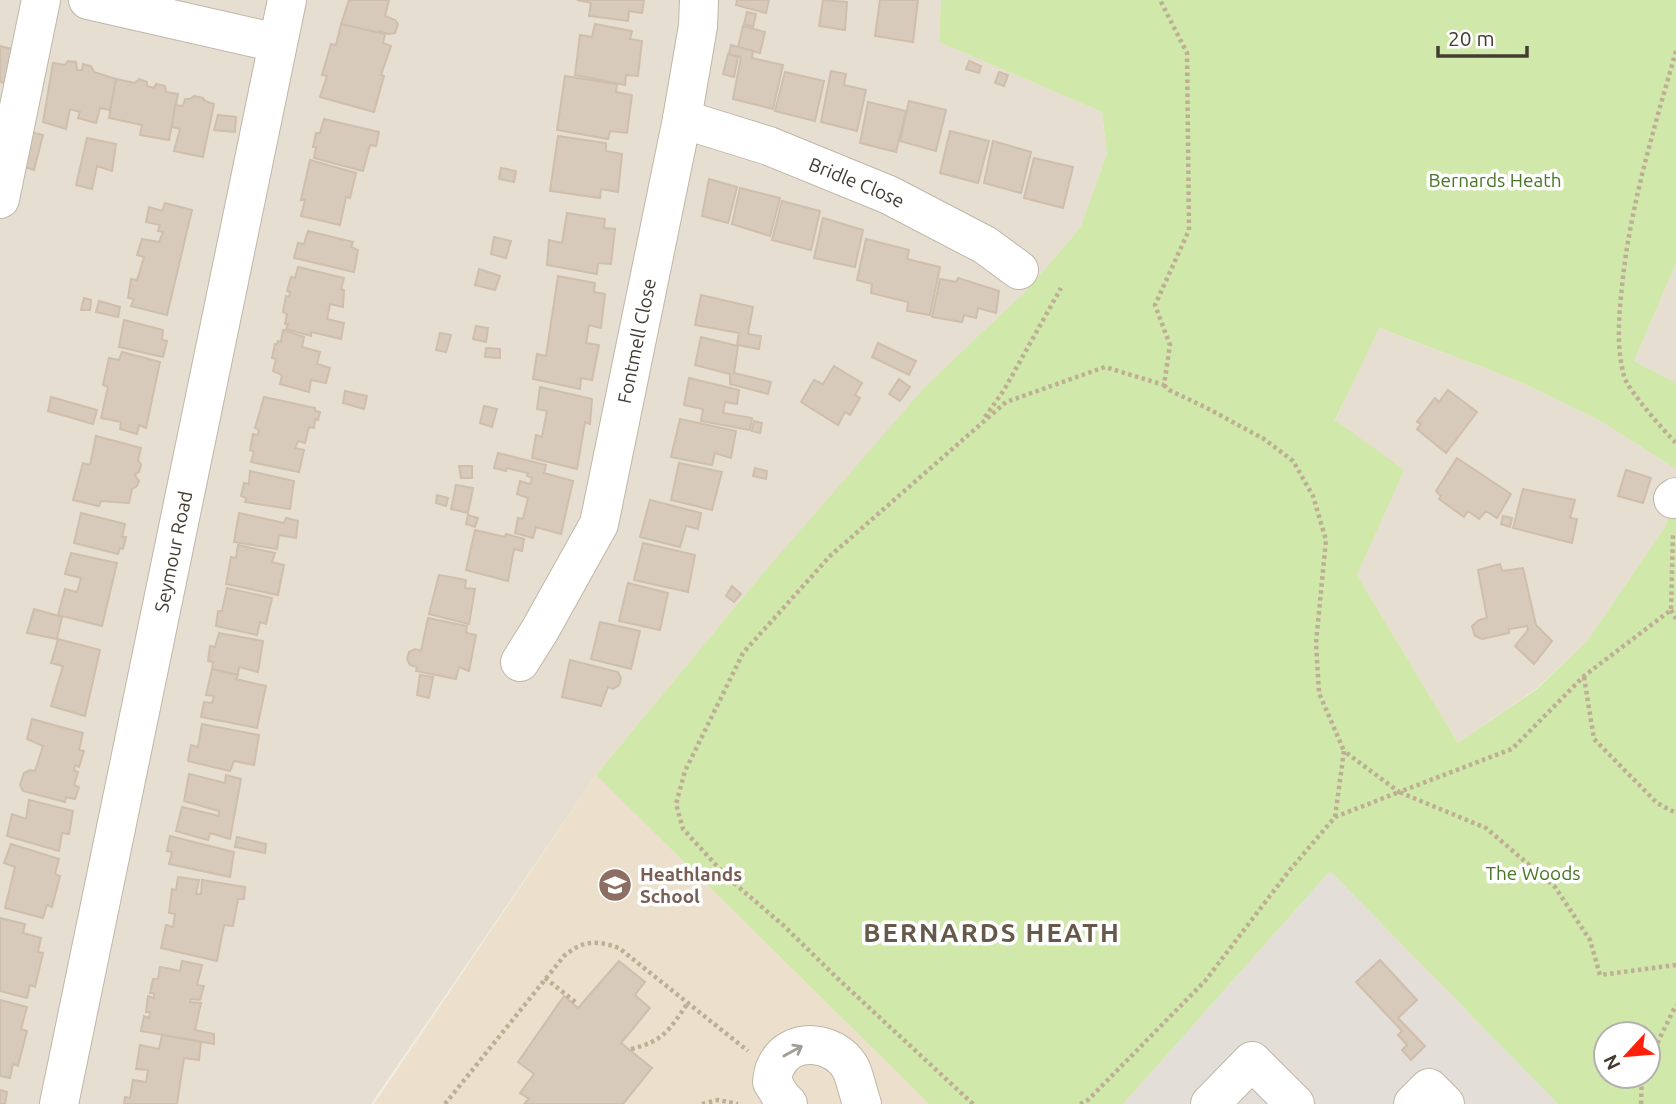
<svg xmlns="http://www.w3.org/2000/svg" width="1676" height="1104" viewBox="0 0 1676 1104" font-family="Ubuntu,sans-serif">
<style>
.residential{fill:#e6ded0}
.industrial{fill:#e4ded8}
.education{fill:#ece0cc}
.green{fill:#d0e8a9;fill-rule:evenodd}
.building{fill:#d7cabb;stroke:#cfbeab;stroke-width:2}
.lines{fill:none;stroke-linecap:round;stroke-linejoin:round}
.minor-casing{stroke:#c0b6a8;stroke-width:40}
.path{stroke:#bfae96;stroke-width:4.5;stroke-dasharray:3.5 3.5;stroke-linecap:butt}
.minor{stroke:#fff;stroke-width:38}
.oneway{stroke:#a29e99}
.labels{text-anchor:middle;stroke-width:7;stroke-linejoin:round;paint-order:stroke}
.park-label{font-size:19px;fill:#497625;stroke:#fff}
.street-label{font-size:19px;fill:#443c33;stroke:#fff}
.education-label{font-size:19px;font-weight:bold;fill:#785e54;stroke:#fff;text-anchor:start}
.district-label{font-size:26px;font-weight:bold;letter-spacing:2px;fill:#67594a;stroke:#fff}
</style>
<rect width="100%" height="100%" fill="#f2ece2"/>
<!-- residential -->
<g class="residential">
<path d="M 0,0 L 941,0 L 939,42 L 1102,112 L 1107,154 L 1080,228 L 1026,291 L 759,578 L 596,775 L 371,1104 L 0,1104 Z"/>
<path d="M 1676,263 L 1676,383 L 1634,361 Z"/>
<path d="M 1378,328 L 1516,380 L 1599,420 L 1676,469 L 1676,497 L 1665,527 L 1587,641 L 1537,688 L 1458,743 L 1357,575 L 1403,470 L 1335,421 Z"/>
</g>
<!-- industrial -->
<path class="industrial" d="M 1330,871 L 1558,1104 L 1123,1104 Z"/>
<!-- education -->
<path class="education" d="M 596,775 L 929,1104 L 374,1104 Z"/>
<!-- green -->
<path class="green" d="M 941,0 L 1676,0 L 1676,263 L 1634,361 L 1676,383 L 1676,469 L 1599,420 L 1516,380 L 1379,328 L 1335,420 L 1404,470 L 1357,575 L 1458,743 L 1537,689 L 1587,641 L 1665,527 L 1676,497 L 1676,1104 L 1558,1104 L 1330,871 L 1123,1104 L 929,1104 L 596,775 L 759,578 L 925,387 L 1026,291 L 1080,228 L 1107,154 L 1102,112 L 939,42 ZM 1606,1034 L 1648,1034 L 1648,1076 L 1606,1076 Z"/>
<!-- building -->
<g class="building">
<path d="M 349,0 L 389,0 L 385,16 L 395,20 L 398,24 L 395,33 L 388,34 L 379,31 L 378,34 L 341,24 Z"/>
<path d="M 577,0 L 644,0 L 642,13 L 629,11 L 628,21 L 589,16 L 591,3 Z"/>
<path d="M 737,0 L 769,0 L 766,13 L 736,5 Z"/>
<path d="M 823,0 L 847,2 L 845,30 L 819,26 Z"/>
<path d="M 880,0 L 918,0 L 913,42 L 875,36 Z"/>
<path d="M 747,12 L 756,14 L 753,27 L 744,24 Z"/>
<path d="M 341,24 L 385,34 L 383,43 L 391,46 L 381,75 L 384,76 L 374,112 L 320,97 L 327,76 L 322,75 L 331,44 L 336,45 Z"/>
<path d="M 595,24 L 632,31 L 630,39 L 642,41 L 638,76 L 626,75 L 625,85 L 575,75 L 580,35 L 592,37 Z"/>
<path d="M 743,26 L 765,32 L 760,53 L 738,47 Z"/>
<path d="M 731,45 L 753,51 L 752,58 L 783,65 L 773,109 L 733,99 L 741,57 L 729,54 Z"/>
<path d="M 0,46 L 16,50 L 8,84 L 0,82 Z"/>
<path d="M 728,54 L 738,57 L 734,77 L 723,74 Z"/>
<path d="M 68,61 L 76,62 L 77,70 L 82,70 L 83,64 L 91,66 L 94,72 L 116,79 L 110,110 L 100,108 L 96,123 L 78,118 L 80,112 L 70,109 L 66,129 L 43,122 L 53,63 L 65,65 Z"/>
<path d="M 969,61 L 981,66 L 979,73 L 966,69 Z"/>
<path d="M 831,71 L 846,74 L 844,85 L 866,90 L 857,131 L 821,122 Z"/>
<path d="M 785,72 L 824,81 L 815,121 L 775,111 Z"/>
<path d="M 999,72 L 1008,75 L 1004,86 L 995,83 Z"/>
<path d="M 565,76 L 617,84 L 616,92 L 632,95 L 627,133 L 610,131 L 608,139 L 557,130 Z"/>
<path d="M 116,79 L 135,83 L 139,79 L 147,82 L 147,86 L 154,88 L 156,84 L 165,86 L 166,92 L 178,94 L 169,140 L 140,135 L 142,125 L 109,118 Z"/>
<path d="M 194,96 L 203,98 L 205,101 L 214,104 L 203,157 L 174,151 L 180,129 L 172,127 L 175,105 L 183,106 L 185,99 L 190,99 Z"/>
<path d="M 909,101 L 946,110 L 936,151 L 900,141 Z"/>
<path d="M 868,102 L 906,111 L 896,152 L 860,143 Z"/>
<path d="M 218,115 L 236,117 L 235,132 L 214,130 Z"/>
<path d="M 324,119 L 379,132 L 376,146 L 370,145 L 363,171 L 314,158 L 316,147 L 313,147 L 316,133 L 320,133 Z"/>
<path d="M 950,131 L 989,141 L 978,183 L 940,173 Z"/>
<path d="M 30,132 L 43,135 L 34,170 L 22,166 Z"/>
<path d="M 558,136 L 606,143 L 606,151 L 622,154 L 618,192 L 601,189 L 600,198 L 550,191 Z"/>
<path d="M 87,138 L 116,144 L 112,171 L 97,166 L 92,189 L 76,185 Z"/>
<path d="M 993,141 L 1031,152 L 1021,193 L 984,183 Z"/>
<path d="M 1034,158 L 1073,167 L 1063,208 L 1024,198 Z"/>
<path d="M 310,160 L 356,173 L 350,198 L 346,197 L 340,225 L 301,216 L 305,200 L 301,200 Z"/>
<path d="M 501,168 L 516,171 L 514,182 L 499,179 Z"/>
<path d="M 709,179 L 737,187 L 728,223 L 702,216 Z"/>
<path d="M 740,188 L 780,198 L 770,236 L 732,224 Z"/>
<path d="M 782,201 L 820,211 L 811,250 L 772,240 Z"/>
<path d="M 165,203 L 192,210 L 167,315 L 131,306 L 134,299 L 128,298 L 131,279 L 137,280 L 144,257 L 137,255 L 142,239 L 159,242 L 163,232 L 158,231 L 160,225 L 146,222 L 149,207 L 162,211 Z"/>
<path d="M 567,213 L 605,219 L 604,228 L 615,229 L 611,264 L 598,263 L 597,274 L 547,265 L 549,240 L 562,243 Z"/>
<path d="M 823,218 L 863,230 L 855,267 L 814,258 Z"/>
<path d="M 308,231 L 353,242 L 351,247 L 358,250 L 354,272 L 294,258 L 298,243 L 304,244 Z"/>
<path d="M 494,237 L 511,241 L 506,258 L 491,254 Z"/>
<path d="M 866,239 L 909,250 L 907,259 L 940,267 L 930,315 L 907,311 L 908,302 L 871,293 L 872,284 L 857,280 Z"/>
<path d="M 298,267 L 344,278 L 341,289 L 344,290 L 343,307 L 330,304 L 327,319 L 344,323 L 341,339 L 311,332 L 311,336 L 286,329 L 288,324 L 285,324 L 287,314 L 283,312 L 286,296 L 289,297 L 290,292 L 287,291 L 291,277 L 295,278 Z"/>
<path d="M 479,269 L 500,276 L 495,290 L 475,285 Z"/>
<path d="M 558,276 L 595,283 L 594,292 L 605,294 L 601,328 L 589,325 L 586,343 L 599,345 L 592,380 L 581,378 L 580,389 L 533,379 L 537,354 L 546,356 Z"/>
<path d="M 958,278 L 999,291 L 996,313 L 978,308 L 976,318 L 964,315 L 962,322 L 932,317 L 940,279 L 956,282 Z"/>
<path d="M 701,295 L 753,307 L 748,334 L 761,336 L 759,349 L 737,345 L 739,333 L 695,325 Z"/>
<path d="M 84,298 L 91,300 L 90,310 L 81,310 Z"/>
<path d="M 99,301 L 120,307 L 118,317 L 96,312 Z"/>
<path d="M 124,320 L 163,330 L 162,340 L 167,341 L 163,357 L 119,347 Z"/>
<path d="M 476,326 L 488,328 L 486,342 L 473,339 Z"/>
<path d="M 283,330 L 304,337 L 302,347 L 320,352 L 317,364 L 330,368 L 326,383 L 311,380 L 309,392 L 280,384 L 282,375 L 273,371 L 276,359 L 272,358 L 275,344 L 277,344 L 278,341 L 281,342 Z"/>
<path d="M 440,333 L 451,335 L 446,352 L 436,350 Z"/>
<path d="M 701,337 L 738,346 L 734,373 L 771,382 L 768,394 L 730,384 L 730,374 L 695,365 Z"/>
<path d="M 878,343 L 916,361 L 909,375 L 872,357 Z"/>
<path d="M 486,348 L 500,349 L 500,358 L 485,357 Z"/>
<path d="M 122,352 L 160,362 L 146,428 L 139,425 L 137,434 L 120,429 L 121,422 L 101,418 L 108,387 L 103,385 L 109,358 L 119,360 Z"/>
<path d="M 834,366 L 862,383 L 855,395 L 860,398 L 850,415 L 845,412 L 838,425 L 801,402 L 814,380 L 823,384 Z"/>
<path d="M 689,378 L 739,390 L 737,404 L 725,402 L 723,413 L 752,418 L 750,430 L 701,421 L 703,409 L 684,405 Z"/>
<path d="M 899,379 L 910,387 L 900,401 L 889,394 Z"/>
<path d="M 540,387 L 592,399 L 590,424 L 585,422 L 577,469 L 532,458 L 536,435 L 542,437 L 547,411 L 537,409 Z"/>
<path d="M 1448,390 L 1477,412 L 1446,453 L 1417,429 L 1421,424 L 1417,422 L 1435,398 L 1439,402 Z"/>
<path d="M 345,391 L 367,396 L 364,409 L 343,403 Z"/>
<path d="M 51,397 L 97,410 L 93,424 L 48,411 Z"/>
<path d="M 264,397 L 315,408 L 315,411 L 320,412 L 318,420 L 315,419 L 314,428 L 309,427 L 305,443 L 298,441 L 295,448 L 304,450 L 299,472 L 251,462 L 254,452 L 250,450 L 253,434 L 258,435 L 259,430 L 255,428 Z"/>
<path d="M 484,406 L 497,409 L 492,427 L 480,423 Z"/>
<path d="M 680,419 L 736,431 L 731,458 L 715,453 L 712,465 L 671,457 Z"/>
<path d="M 754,421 L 762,423 L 760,433 L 752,431 Z"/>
<path d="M 96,436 L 141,448 L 138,460 L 141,465 L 139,472 L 135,474 L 136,477 L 139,481 L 137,486 L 132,489 L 129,503 L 101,501 L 99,506 L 73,500 L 83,463 L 90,465 Z"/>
<path d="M 498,453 L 546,465 L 544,473 L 573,481 L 561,534 L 536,527 L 533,538 L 515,533 L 518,518 L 523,519 L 528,498 L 517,494 L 520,481 L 530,484 L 532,478 L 527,476 L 528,473 L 506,468 L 506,471 L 494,468 Z"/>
<path d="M 1457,458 L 1511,494 L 1497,518 L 1486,511 L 1479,519 L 1468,511 L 1464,517 L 1439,499 L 1441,496 L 1436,491 Z"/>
<path d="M 679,463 L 722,472 L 712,510 L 671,500 Z"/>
<path d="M 459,466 L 472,466 L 472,478 L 461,478 Z"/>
<path d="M 755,468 L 767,471 L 766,479 L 753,476 Z"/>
<path d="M 1626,470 L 1651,478 L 1643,503 L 1618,496 Z"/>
<path d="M 250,471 L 294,481 L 290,509 L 245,502 L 246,498 L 241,496 L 244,483 L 249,484 Z"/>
<path d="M 456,485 L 473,488 L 468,513 L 451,509 Z"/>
<path d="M 1523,489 L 1575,500 L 1570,518 L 1577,519 L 1572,543 L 1513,528 Z"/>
<path d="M 437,495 L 448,498 L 446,506 L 436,503 Z"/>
<path d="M 650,500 L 701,513 L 698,529 L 686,526 L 680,547 L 640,537 Z"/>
<path d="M 81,513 L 125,524 L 122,537 L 126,537 L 123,549 L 120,548 L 118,554 L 74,543 Z"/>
<path d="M 239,513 L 284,523 L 286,518 L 298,521 L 296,538 L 279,535 L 277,549 L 234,542 Z"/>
<path d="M 468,515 L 478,518 L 475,527 L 466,524 Z"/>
<path d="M 1503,516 L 1512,518 L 1510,527 L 1501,524 Z"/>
<path d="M 475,530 L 505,537 L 506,534 L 524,539 L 522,551 L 514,549 L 508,581 L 466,570 Z"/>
<path d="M 643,543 L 695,555 L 688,592 L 634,580 Z"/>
<path d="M 238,545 L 275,553 L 272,562 L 284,565 L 278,595 L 226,584 L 231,557 L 236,558 Z"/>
<path d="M 71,553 L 117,563 L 102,626 L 58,615 L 65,589 L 77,592 L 81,578 L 65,574 Z"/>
<path d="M 1500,564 L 1502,571 L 1523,568 L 1536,625 L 1552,641 L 1534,664 L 1515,646 L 1528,630 L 1527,626 L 1509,629 L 1509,633 L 1482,639 L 1475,636 L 1472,626 L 1479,620 L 1487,618 L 1478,570 Z"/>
<path d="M 439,575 L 466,580 L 465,588 L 475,589 L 469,624 L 429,614 Z"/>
<path d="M 628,583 L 668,593 L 660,630 L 619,621 Z"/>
<path d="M 732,586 L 741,594 L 734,602 L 726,596 Z"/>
<path d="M 227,588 L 272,598 L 266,624 L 260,622 L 257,635 L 216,626 L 218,611 L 222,611 Z"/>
<path d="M 34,609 L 62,617 L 57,639 L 27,633 Z"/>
<path d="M 428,618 L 467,626 L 466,633 L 476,635 L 469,671 L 459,667 L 456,679 L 416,671 L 417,667 L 410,665 L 407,659 L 409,652 L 415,649 L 421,651 Z"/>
<path d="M 600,622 L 640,631 L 631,669 L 591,659 Z"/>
<path d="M 219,633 L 263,641 L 258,672 L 239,667 L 238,675 L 212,669 L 213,662 L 208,661 L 210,646 L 215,647 Z"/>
<path d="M 58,639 L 100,650 L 85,716 L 51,706 L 63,666 L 51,663 Z"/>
<path d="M 570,660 L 618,672 L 621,678 L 619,685 L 613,689 L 608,687 L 601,706 L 562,697 Z"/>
<path d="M 212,669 L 238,675 L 236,679 L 266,686 L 257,728 L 201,717 L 204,702 L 212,703 L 214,696 L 206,695 Z"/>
<path d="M 420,675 L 433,677 L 429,698 L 417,695 Z"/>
<path d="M 32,719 L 83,733 L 79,750 L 84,751 L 79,767 L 75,765 L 74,770 L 78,772 L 74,785 L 79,787 L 75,799 L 66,797 L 65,802 L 23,791 L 20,785 L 24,773 L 30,770 L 35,771 L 43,746 L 27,739 Z"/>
<path d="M 202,724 L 259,735 L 254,765 L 234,761 L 230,771 L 188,761 L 191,745 L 198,747 Z"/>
<path d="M 189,774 L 225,783 L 226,775 L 241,779 L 230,839 L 210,833 L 208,840 L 176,831 L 182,807 L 219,816 L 219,811 L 184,801 Z"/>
<path d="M 29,800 L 73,811 L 69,834 L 62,833 L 59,851 L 7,836 L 12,814 L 26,819 Z"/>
<path d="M 170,836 L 234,852 L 230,877 L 169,864 L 172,852 L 167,851 Z"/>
<path d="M 237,837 L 266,844 L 265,853 L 235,847 Z"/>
<path d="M 11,844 L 59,859 L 55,874 L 60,876 L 52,907 L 47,905 L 43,918 L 5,908 L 15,867 L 4,863 Z"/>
<path d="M 178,877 L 199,880 L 196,894 L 201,894 L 202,880 L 245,887 L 244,899 L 238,899 L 233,926 L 224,925 L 217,961 L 161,948 L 166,925 L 173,927 L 175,914 L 169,913 L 172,889 L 176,890 Z"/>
<path d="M 0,918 L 25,924 L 23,933 L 41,938 L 38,952 L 43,953 L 35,987 L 30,985 L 27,998 L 0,991 Z"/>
<path d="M 1380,960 L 1417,1000 L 1398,1018 L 1425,1046 L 1411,1060 L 1402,1050 L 1407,1045 L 1398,1035 L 1402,1031 L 1356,982 Z"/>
<path d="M 182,961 L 202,965 L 197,985 L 204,986 L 200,1000 L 191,999 L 190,1002 L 201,1003 L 195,1030 L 214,1034 L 214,1044 L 141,1031 L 144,1016 L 149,1018 L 150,1012 L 146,1012 L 148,996 L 154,998 L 154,993 L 150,993 L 153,979 L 158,979 L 160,967 L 180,971 Z"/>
<path d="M 619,961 L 645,982 L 635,995 L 650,1008 L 621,1043 L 652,1068 L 623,1104 L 524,1104 L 529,1099 L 520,1093 L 534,1074 L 518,1062 L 564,996 L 578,1008 Z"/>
<path d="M 0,1000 L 27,1007 L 21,1029 L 27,1031 L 18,1066 L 13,1064 L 10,1078 L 0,1076 Z"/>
<path d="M 162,1035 L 201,1042 L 199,1060 L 184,1058 L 177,1104 L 124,1104 L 125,1097 L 130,1098 L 133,1080 L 146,1082 L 148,1070 L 136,1069 L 140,1045 L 159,1049 Z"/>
<path d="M 0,1090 L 7,1092 L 5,1104 L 0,1104 Z"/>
</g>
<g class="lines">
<!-- minor casing -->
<g class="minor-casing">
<g id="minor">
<path d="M 88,0 L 277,43"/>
<path id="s1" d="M 682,119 L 769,146 L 889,195 L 985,245 L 1019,270"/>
<path d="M 0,199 L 41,0"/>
<path d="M 1676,497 L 1673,499 L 1676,498"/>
<path id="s2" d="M 520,662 L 540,630 L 599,524 L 682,119 L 698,26 L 699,0"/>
<path id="s3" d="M 59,1104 L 287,0"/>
<path d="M 788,1104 L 782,1098 L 772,1082 C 773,1077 773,1070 776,1066 C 790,1036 834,1040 850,1067 C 855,1076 858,1093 862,1104"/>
<path d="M 1210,1104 L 1252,1061 L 1295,1104"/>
<path d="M 1413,1104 L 1429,1088 L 1445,1104"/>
</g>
</g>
<!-- path -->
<g class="path">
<path d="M 1676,51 C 1654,129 1630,206 1622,286 C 1619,316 1616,346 1624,376 C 1627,389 1665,432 1676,443"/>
<path d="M 1164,385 L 1169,390 L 1205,407 L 1264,439 L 1293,461 L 1313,496 L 1326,540 L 1316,643 L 1319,693 L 1344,751"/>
<path d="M 985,417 L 1004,390 L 1061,288"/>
<path d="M 1671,610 L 1676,619"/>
<path d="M 1584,677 L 1594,739 L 1657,803 L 1676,813"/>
<path d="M 1335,817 L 1344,751 L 1399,792 L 1512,749 L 1584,676 L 1671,610 L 1673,532"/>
<path d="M 545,978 L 578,1004"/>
<path d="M 631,1049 C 664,1041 669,1030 688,1003"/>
<path d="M 1648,1062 L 1676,1005"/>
<path d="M 445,1104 L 564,956 C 583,940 596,940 619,948 L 748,1051"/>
<path d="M 702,1104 L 718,1100 L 738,1104"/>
<path d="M 973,1104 L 836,977 L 783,925 L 728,878 L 683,829 L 676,804 L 685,771 L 743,653 L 830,556 L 1006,402 L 1105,367 L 1164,385 L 1170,345 L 1155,305 L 1189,230 L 1187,53 L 1160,0"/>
<path d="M 1080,1104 L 1088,1100 L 1205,981 L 1289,871 L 1335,817 L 1399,792 L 1486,828 L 1555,887 L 1590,940 L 1600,975 L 1676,965"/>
<path d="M 1641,1104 L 1642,1076"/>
</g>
<!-- minor -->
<use href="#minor" class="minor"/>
</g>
<!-- one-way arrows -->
<defs><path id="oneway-shaft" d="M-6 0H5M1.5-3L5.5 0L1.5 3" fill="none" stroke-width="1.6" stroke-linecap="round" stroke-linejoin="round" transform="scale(1.75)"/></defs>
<use class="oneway" href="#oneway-shaft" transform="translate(793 1051) rotate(-29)"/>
<!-- icons -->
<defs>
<g id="school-disc" transform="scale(1.75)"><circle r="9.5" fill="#8d6e63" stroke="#fff"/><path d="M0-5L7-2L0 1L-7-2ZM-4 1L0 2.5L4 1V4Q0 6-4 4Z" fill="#fff"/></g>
</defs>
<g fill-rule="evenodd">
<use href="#school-disc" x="615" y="885"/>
</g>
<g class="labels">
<!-- park labels -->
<g class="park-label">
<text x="1495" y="187">Bernards Heath</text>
<text x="1533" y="880">The Woods</text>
</g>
<!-- street labels -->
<g class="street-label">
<text dy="7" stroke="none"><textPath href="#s1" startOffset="186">Bridle Close</textPath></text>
<text dy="7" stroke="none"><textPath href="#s2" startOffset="346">Fontmell Close</textPath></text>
<text dy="7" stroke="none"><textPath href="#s3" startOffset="564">Seymour Road</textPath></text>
</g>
<!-- education labels -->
<g class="education-label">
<text x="640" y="881">Heathlands<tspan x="640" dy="22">School</tspan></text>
</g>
<!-- district labels -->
<g class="district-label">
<text x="992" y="942">BERNARDS HEATH</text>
</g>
</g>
<!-- north arrow -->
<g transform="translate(1627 1055) rotate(244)"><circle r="33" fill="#ffffff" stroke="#b4b1ad" stroke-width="2"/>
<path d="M0-5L12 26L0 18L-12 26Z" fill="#ff200c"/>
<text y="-10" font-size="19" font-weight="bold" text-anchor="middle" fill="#443c33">N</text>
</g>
<!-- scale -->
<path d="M1438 46v10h89v-10" fill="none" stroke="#443c33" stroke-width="3.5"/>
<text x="1448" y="46" font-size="21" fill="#443c33" stroke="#ffffff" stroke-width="5" paint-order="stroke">20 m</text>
</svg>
